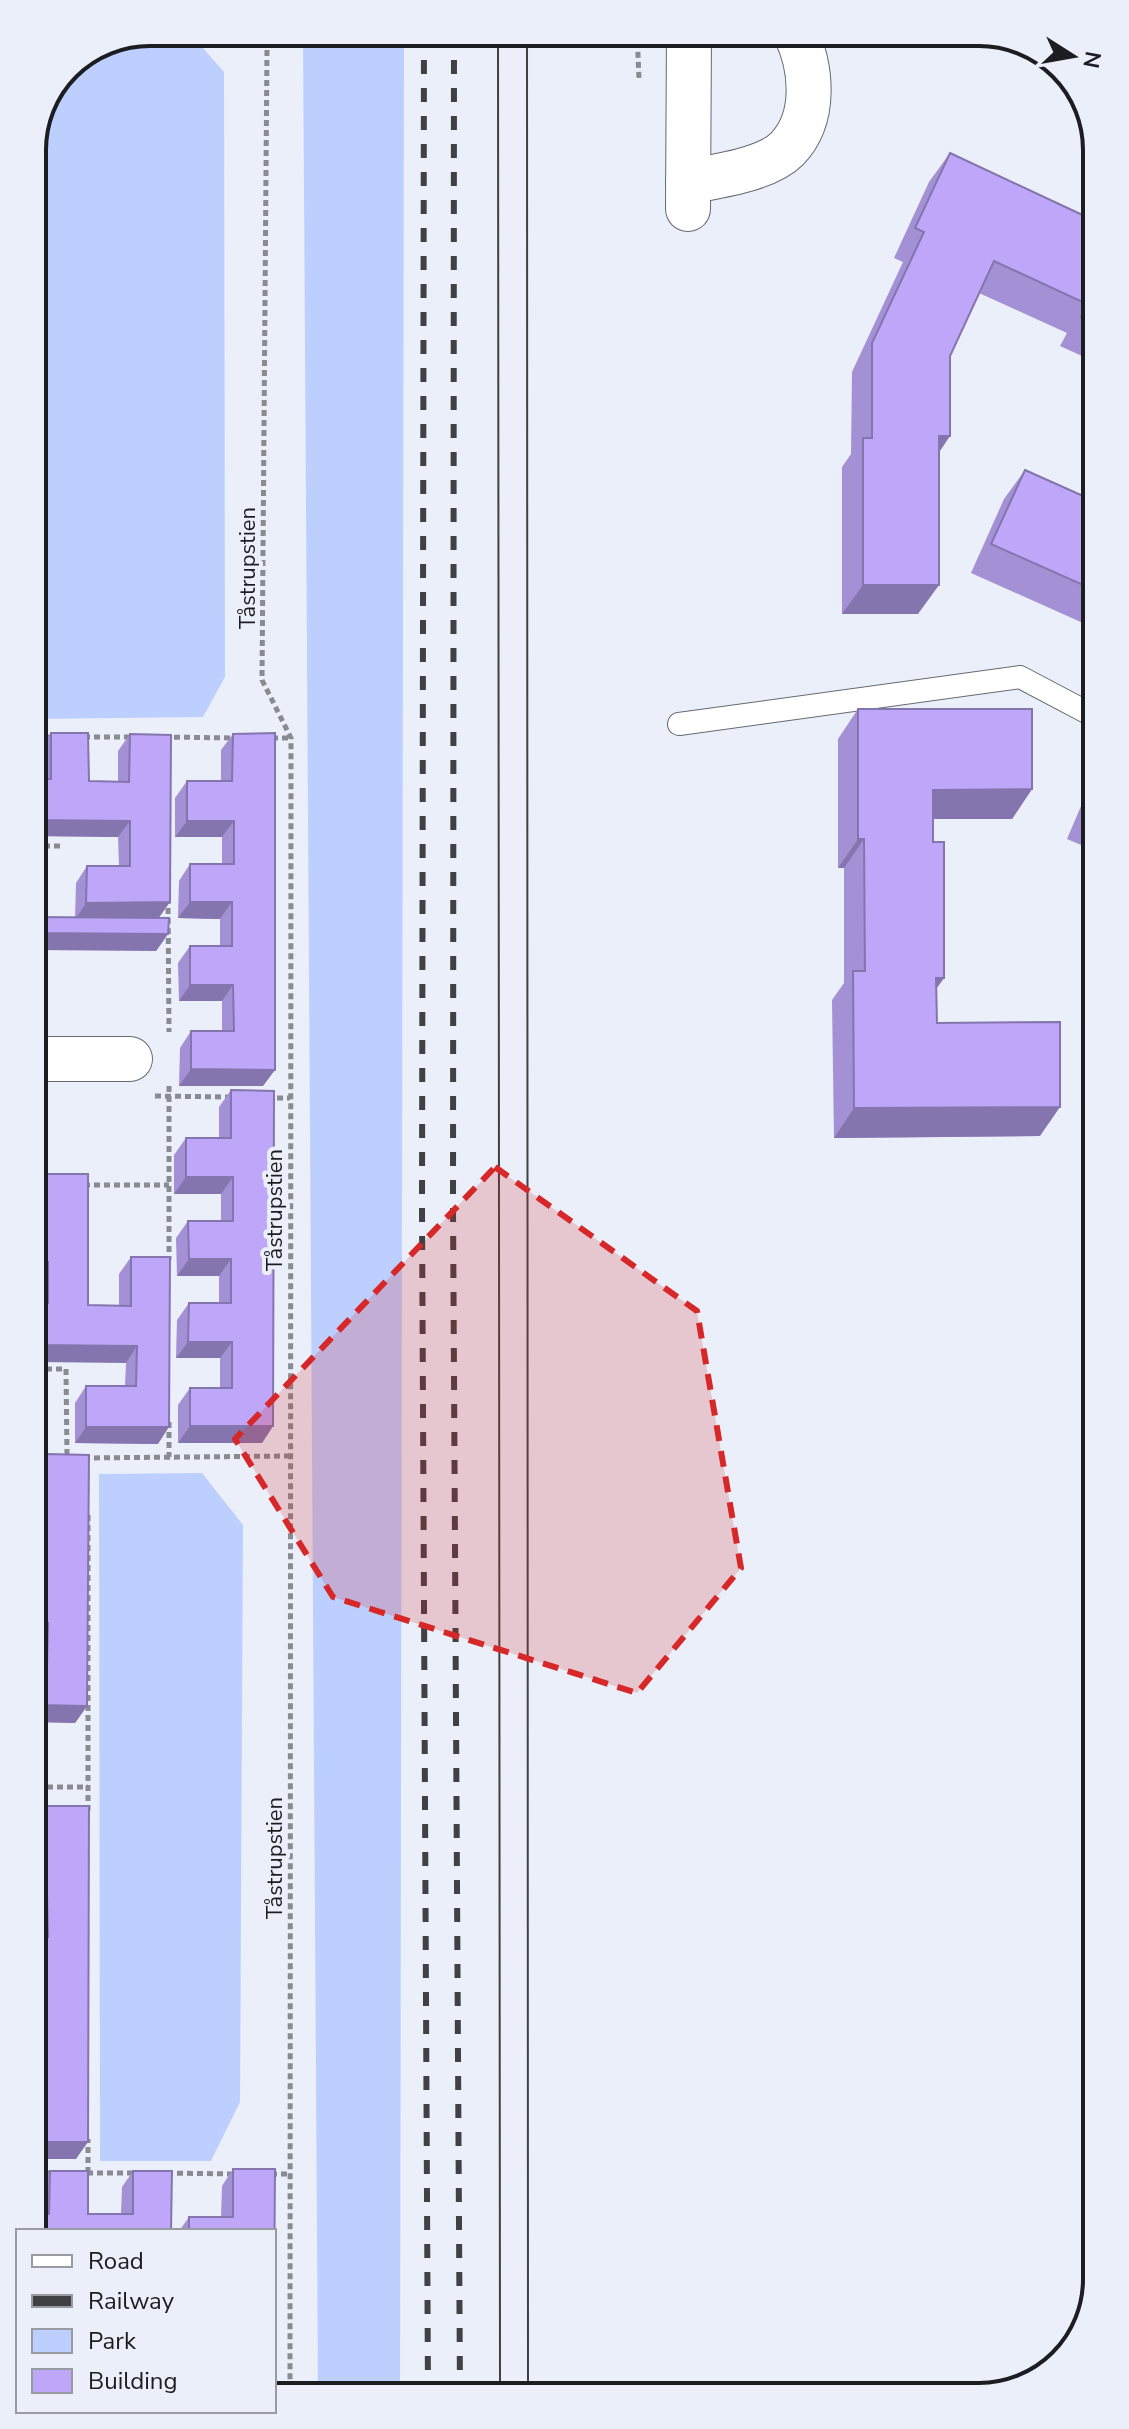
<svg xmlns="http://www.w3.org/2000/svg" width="1129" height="2429" viewBox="0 0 1129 2429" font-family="'Nunito Sans',sans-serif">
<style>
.green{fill:#bdcfff}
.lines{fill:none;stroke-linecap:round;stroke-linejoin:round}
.service-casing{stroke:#656971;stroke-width:24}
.minor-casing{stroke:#656971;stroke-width:46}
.tertiary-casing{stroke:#656971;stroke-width:46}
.path{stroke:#888b92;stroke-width:5;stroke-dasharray:6 4;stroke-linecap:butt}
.service{stroke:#fff;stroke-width:22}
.minor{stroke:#fff;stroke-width:44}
.tertiary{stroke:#fff;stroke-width:44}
.tram{stroke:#3f4145;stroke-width:2}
.rail{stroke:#3f4145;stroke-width:6;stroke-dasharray:14 14;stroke-linecap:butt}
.wall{fill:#a390d5}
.shaded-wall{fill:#8575ae}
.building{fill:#bea7f8;stroke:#8575ae;stroke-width:2}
.marked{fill:#d62828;fill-opacity:0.2;stroke:#d62828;stroke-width:6;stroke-dasharray:16 10;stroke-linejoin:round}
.labels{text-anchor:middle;stroke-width:8;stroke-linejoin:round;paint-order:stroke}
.street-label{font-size:22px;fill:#1b1d20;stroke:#ebeff9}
.rim{fill:none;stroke:#1b1d20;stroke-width:4}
</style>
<rect width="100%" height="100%" fill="#ebeff9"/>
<!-- green -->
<g class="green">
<path d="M 150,32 L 189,32 L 224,72 L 225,677 L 203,717 L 34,719 L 32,142 L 67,66 Z"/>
<path d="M 303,32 L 404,32 L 400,2395 L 318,2395 Z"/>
<path d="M 202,1473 L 243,1525 L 240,2102 L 211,2161 L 100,2161 L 99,1474 Z"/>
</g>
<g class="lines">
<!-- service casing -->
<g class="service-casing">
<path id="service" d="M 679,724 L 1020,677 L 1092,715"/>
</g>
<!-- minor casing -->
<g class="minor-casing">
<g id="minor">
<path d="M 688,182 C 716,176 766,170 787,149 C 817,118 812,67 795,32"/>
<path d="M 35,1059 L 130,1059"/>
</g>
</g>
<!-- tertiary casing -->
<g class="tertiary-casing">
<path id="tertiary" d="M 688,209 L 689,32"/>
</g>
<!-- path -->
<g class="path">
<path d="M 275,32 L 267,47 L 262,680 L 291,738 L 290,2396"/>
<path d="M 637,32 L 639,78"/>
<path d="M 34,737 L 54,737"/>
<path d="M 84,737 L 134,737"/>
<path d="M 164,737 L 234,738"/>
<path d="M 272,738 L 291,738"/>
<path d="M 34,846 L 62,846"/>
<path d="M 168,898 L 169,1032"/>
<path d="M 169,1086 L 169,1260"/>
<path d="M 155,1096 L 229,1097"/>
<path d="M 267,1098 L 290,1098"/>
<path d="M 84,1185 L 169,1185"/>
<path d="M 36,1369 L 66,1369 L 67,1457"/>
<path d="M 169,1422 L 169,1457"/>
<path d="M 36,1457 L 50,1457"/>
<path d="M 84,1458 L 291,1456"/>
<path d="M 88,1515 L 88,1813"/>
<path d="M 37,1787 L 88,1787"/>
<path d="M 38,2173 L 53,2173"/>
<path d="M 87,2173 L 137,2173"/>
<path d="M 88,2173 L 88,2139"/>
<path d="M 167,2173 L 233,2174"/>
<path d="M 271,2174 L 290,2174"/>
</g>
<!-- service -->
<use href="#service" class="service"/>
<!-- minor -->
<use href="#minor" class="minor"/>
<!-- tertiary -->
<use href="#tertiary" class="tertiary"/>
<!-- tram -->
<g class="tram">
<path d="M 498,32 L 500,2394"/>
<path d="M 527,32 L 528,2394"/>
</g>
<!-- rail -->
<g class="rail">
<path d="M 424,32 L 422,1210 L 428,2395"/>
<path d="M 454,32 L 453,1206 L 460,2394"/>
</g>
</g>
<!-- wall -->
<g class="wall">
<path d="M 950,153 L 1091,219 L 1091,360 L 1060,346 L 1067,333 L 979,293 L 950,356 L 918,614 L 842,614 L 842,467 L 851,454 L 852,372 L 903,262 L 894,258 L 929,182 Z"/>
<path d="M 1025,470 L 1092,500 L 1092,627 L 971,573 L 1004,499 Z"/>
<path d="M 858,709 L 1032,789 L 1012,819 L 933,819 L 933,842 L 944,978 L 936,989 L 937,1023 L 1040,1136 L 834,1138 L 832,1000 L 844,983 L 844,868 L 838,868 L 838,739 Z"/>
<path d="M 51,733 L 89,781 L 118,782 L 118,751 L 130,734 L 158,918 L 168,934 L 156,951 L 75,918 L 76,883 L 87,866 L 119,866 L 118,837 L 34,836 L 34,779 L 39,779 L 39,750 Z"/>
<path d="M 233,734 L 263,1086 L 179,1086 L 180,1048 L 191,1031 L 222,1031 L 222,1001 L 179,1001 L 178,963 L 190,946 L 220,946 L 220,919 L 178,918 L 179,881 L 190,864 L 222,864 L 222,837 L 175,837 L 175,798 L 187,781 L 221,781 L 221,750 Z"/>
<path d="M 1093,778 L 1093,850 L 1067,839 Z"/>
<path d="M 231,1090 L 273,1426 L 262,1443 L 178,1443 L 178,1405 L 190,1388 L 220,1388 L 220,1358 L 176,1358 L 177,1320 L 189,1303 L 219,1303 L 219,1276 L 177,1276 L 176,1238 L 188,1221 L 221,1221 L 221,1194 L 174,1194 L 174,1155 L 186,1138 L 219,1138 L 219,1107 Z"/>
<path d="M 1094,1118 L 1094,1136 L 1087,1133 Z"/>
<path d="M 47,1174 L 88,1305 L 119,1306 L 119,1274 L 131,1257 L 158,1444 L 75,1443 L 75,1403 L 86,1386 L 125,1386 L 126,1363 L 36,1303 L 35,1191 Z"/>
<path d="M 47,1454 L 87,1706 L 75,1723 L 37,1722 L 36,1471 Z"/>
<path d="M 46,1806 L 76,2159 L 38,2159 L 37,1820 Z"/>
<path d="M 233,2169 L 274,2231 L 179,2231 L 189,2217 L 221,2217 L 222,2186 Z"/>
<path d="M 50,2171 L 88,2214 L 121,2214 L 122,2187 L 133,2171 L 171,2231 L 38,2231 L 38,2187 Z"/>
</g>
<!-- shaded-wall -->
<g class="shaded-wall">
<path d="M 939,436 L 950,436 L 930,466 Z"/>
<path d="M 863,585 L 939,585 L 918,614 L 842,614 Z"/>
<path d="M 1032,789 L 1012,819 L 913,819 L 933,790 Z"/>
<path d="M 34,820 L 130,821 L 118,837 L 34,836 Z"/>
<path d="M 187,821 L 234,821 L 222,837 L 175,837 Z"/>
<path d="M 858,839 L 864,839 L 844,868 L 838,868 Z"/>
<path d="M 170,902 L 158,919 L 75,920 L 86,903 Z"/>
<path d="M 190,902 L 232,902 L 220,919 L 178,918 Z"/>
<path d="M 34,933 L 168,934 L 156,951 L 35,950 Z"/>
<path d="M 936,978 L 944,978 L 923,1007 Z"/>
<path d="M 190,985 L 233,985 L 222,1001 L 179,1001 Z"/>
<path d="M 191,1069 L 275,1070 L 263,1086 L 179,1086 Z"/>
<path d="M 1060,1107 L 1040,1136 L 834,1138 L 854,1108 Z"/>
<path d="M 186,1177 L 233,1177 L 221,1194 L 174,1194 Z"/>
<path d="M 189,1259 L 231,1259 L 219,1276 L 177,1276 Z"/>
<path d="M 35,1262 L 48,1262 L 36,1278 L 35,1278 Z"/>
<path d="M 188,1342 L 232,1342 L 220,1358 L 176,1358 Z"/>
<path d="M 36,1345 L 137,1346 L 126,1363 L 36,1362 Z"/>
<path d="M 190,1426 L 273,1426 L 262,1443 L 178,1443 Z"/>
<path d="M 86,1427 L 169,1427 L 158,1444 L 75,1443 Z"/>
<path d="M 36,1541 L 47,1542 L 36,1557 Z"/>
<path d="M 36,1623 L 48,1623 L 36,1638 Z"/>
<path d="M 37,1705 L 87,1706 L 75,1723 L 37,1722 Z"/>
<path d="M 37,1893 L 47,1893 L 37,1908 Z"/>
<path d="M 37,1975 L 46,1975 L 37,1987 Z"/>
<path d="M 38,2057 L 47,2057 L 38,2070 Z"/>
<path d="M 38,2142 L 88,2142 L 76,2159 L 38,2159 Z"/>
</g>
<!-- building -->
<g class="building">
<path d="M 950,153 L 1091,219 L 1091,322 L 1081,317 L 1087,304 L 994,261 L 950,356 L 950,436 L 939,436 L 939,585 L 863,585 L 863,438 L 872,438 L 872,343 L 924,232 L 915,228 Z"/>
<path d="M 1025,470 L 1092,500 L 1092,589 L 991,544 Z"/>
<path d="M 858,709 L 1032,709 L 1032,789 L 933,790 L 933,842 L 944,842 L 944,978 L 936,978 L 937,1023 L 1060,1022 L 1060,1107 L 854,1108 L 853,971 L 865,971 L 864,839 L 858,839 Z"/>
<path d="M 51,733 L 88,733 L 89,781 L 129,782 L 130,734 L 171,735 L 170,902 L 86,903 L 87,866 L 130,866 L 130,821 L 34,820 L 34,779 L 51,779 Z"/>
<path d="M 275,733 L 275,1070 L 191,1069 L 191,1031 L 234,1031 L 233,985 L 190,985 L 190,946 L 232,946 L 232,902 L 190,902 L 190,864 L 234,864 L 234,821 L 187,821 L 187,781 L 232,781 L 233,734 Z"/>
<path d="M 1093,797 L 1093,812 L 1088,809 Z"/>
<path d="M 34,917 L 169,918 L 168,934 L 34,933 Z"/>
<path d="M 231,1090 L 274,1091 L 273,1426 L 190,1426 L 190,1388 L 232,1388 L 232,1342 L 188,1342 L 189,1303 L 231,1303 L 231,1259 L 189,1259 L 188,1221 L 233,1221 L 233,1177 L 186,1177 L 186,1138 L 231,1138 Z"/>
<path d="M 47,1174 L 88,1174 L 88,1305 L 131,1306 L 131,1257 L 170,1257 L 169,1427 L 86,1427 L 86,1386 L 136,1386 L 137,1346 L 36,1345 L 36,1303 L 48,1303 L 48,1262 L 35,1262 L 35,1223 L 47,1223 Z"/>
<path d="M 47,1454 L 89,1455 L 87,1706 L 37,1705 L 37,1667 L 47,1667 L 48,1623 L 36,1623 L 36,1587 L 46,1587 L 47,1542 L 36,1541 L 36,1502 L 47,1502 Z"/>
<path d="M 46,1806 L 89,1806 L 88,2142 L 38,2142 L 38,2104 L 47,2104 L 47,2057 L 38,2057 L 38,2019 L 46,2019 L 46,1975 L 37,1975 L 37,1937 L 48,1937 L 47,1893 L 37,1893 L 37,1854 L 46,1854 Z"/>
<path d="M 233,2169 L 275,2169 L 274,2304 L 274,2231 L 189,2231 L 189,2217 L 233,2217 Z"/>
<path d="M 50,2171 L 88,2171 L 88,2214 L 133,2214 L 133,2171 L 172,2171 L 171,2231 L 38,2231 L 38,2214 L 49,2214 Z"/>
</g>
<!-- marked area -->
<path class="marked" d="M 495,1167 L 697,1311 L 741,1568 L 637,1693 L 333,1597 L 235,1439 Z"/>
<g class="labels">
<!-- street labels -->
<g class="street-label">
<text transform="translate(247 568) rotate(-90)" y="8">Tåstrupstien</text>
<text transform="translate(274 1210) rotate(-90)" y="8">Tåstrupstien</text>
<text transform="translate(274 1858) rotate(-90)" y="8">Tåstrupstien</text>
</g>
</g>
<!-- crop -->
<path d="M0 0H1129V2429H0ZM150 46H979A104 104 0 0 1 1083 150V2279A104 104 0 0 1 979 2383H150A104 104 0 0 1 46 2279V150A104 104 0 0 1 150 46Z" fill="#ebeff9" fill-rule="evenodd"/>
<path class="rim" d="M150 46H979A104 104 0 0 1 1083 150V2279A104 104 0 0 1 979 2383H150A104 104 0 0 1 46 2279V150A104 104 0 0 1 150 46Z"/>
<!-- legend -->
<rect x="16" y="2229" width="260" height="184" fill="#ebeff9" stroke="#989ba2" stroke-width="2"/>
<rect x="32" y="2255" width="40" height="12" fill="#ffffff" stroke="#989ba2" stroke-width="2"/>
<text x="88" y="2269" font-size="24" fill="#1b1d20">Road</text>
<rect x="32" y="2295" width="40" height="12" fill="#3f4145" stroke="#989ba2" stroke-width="2"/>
<text x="88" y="2309" font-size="24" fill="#1b1d20">Railway</text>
<rect x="32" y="2329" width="40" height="24" fill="#bdcfff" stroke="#989ba2" stroke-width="2"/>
<text x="88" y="2349" font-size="24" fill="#1b1d20">Park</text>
<rect x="32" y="2369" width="40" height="24" fill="#bea7f8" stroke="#989ba2" stroke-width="2"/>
<text x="88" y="2389" font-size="24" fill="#1b1d20">Building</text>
<!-- north arrow -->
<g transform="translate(1073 56) rotate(101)" stroke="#ebeff9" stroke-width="6" paint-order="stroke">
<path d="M0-6L14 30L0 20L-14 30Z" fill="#1b1d20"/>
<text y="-12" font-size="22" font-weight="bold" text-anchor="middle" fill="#1b1d20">N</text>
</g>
</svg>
